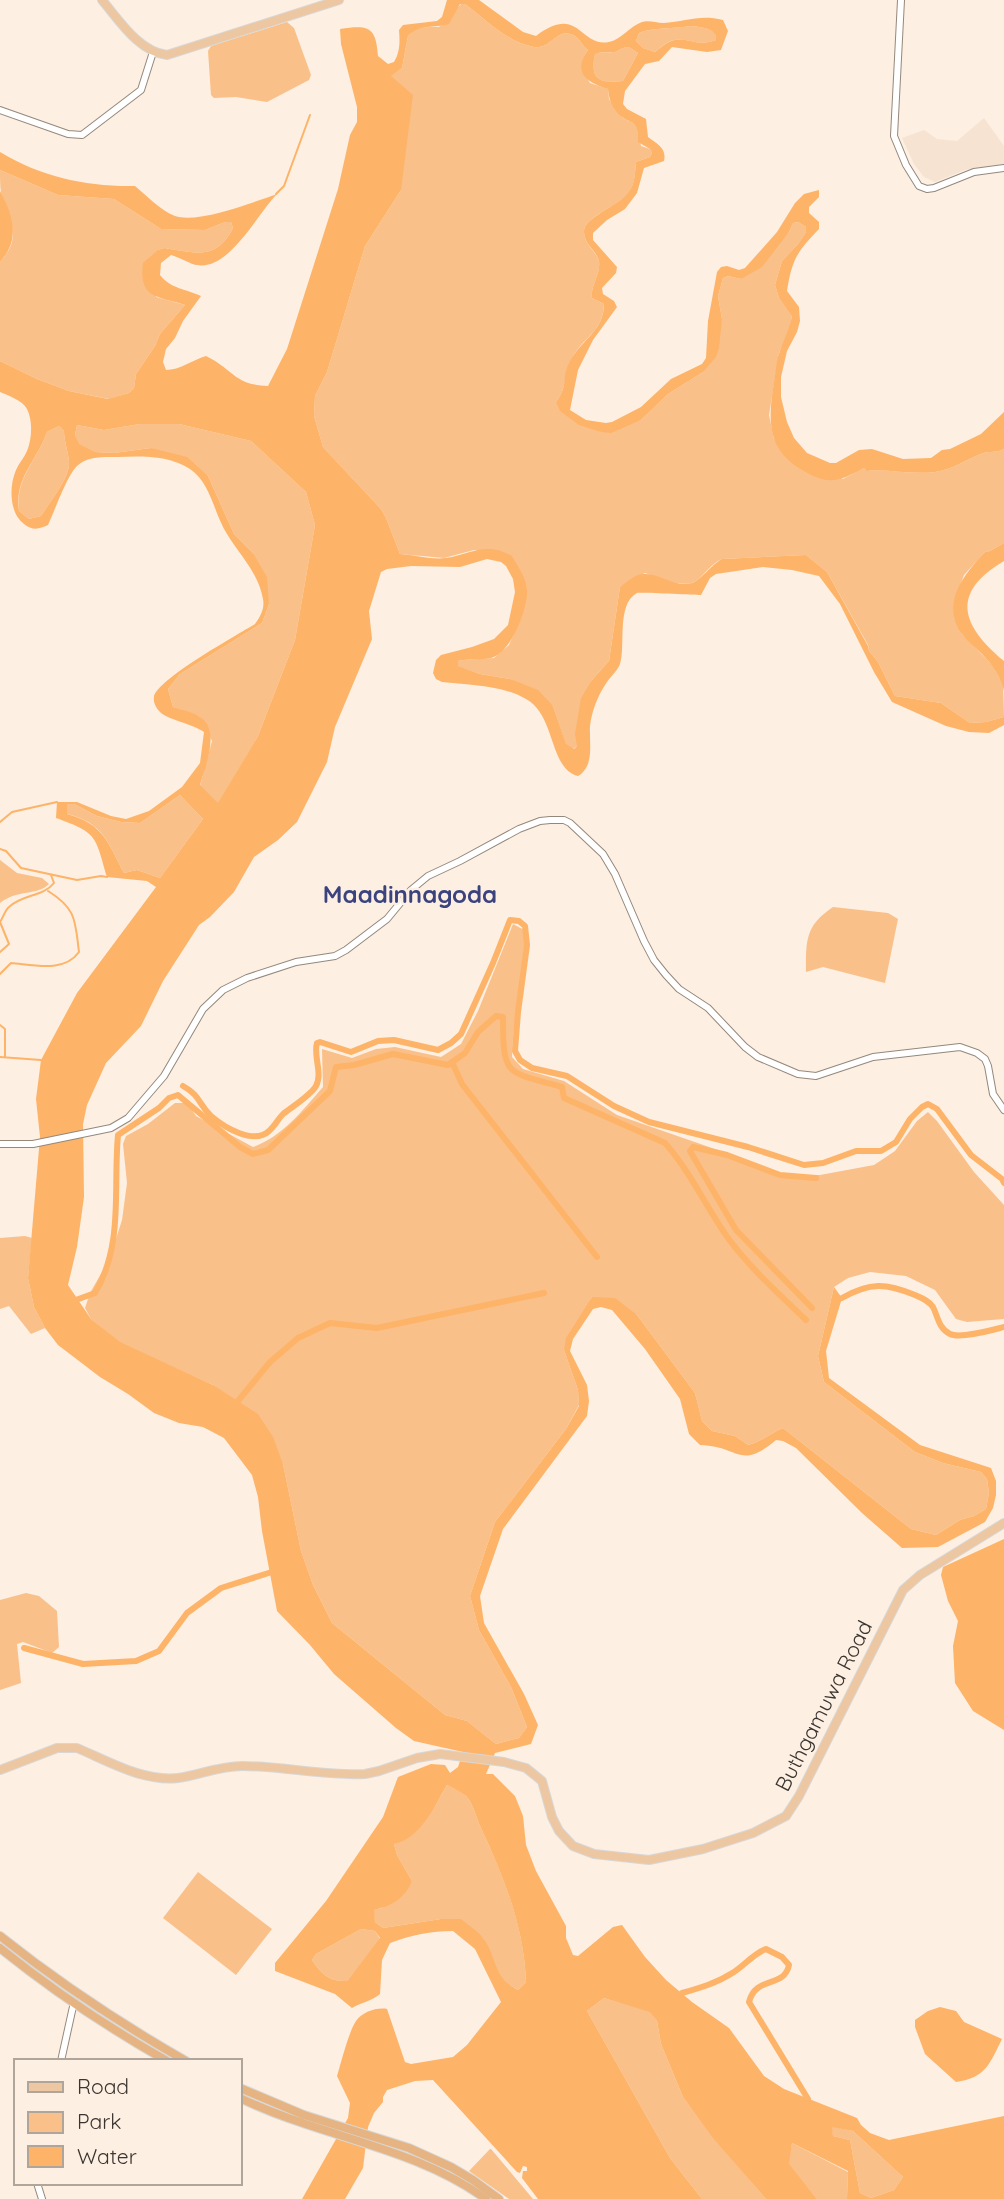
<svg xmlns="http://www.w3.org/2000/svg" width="1004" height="2199" viewBox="0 0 1004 2199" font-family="Quicksand,sans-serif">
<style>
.built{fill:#f7e3d1}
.green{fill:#fac089}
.water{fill:#fdb368;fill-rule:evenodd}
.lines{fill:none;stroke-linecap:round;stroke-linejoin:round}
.stream{stroke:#fdb368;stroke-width:2}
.canal{stroke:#fdb368;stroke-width:6}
.tertiary-casing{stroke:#94887c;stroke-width:8}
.primary-casing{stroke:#d8d7d6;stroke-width:10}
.trunk-casing{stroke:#d8d7d6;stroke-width:10}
.tertiary{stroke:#fff;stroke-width:6}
.primary{stroke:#ecc7a1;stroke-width:8}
.trunk{stroke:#e6b482;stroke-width:8}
.labels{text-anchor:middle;stroke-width:5;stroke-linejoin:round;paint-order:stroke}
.street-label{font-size:21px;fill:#3a3530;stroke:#fdefe2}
.quarter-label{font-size:24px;font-weight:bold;fill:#3b437f;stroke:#fdefe2}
</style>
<rect width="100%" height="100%" fill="#fdefe2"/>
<!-- built -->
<path class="built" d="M 984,118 L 1004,146 L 1004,164 L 965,170 L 935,182 L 924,177 L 914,164 L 902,138 L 924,130 L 937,139 L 957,141 Z"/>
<!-- green -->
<g class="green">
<path d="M 461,4 L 465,4 C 486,20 507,42 534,47 C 551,50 557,27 573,35 C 580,38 582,46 588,50 C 579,63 583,70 590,83 L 608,89 L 609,99 L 623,118 L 635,124 L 638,128 L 641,146 L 650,149 L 652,153 L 650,157 L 636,162 C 635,173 635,185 628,194 C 617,207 583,217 584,232 C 584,244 596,251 599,261 C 601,274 590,286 592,298 L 604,304 C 603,331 585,336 573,356 C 563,373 568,387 556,402 L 601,432 L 641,420 L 668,394 L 703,372 L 722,319 L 718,296 L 723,278 L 728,276 L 741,279 L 789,232 L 793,223 L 798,222 L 806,227 L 806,232 L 798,244 L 782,261 L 775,285 L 779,298 L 792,315 L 790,329 L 779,353 L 769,415 L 774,439 L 843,479 L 864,468 L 868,471 C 890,469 912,475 935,472 C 952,470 967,459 983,453 C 990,451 997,453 1004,449 L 1004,543 L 990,551 L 985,552 L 964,575 L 954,602 L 954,617 L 962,634 L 997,670 L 1003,682 L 1004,717 L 986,722 L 970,723 L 941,703 L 895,696 L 878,662 L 869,651 L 868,645 L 827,572 L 806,555 L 722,559 C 711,564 705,574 696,581 C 684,589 658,578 645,573 L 620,587 L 609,661 L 592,680 L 577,746 L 573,749 L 566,745 L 553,706 L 510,679 L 480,674 L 457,666 L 458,661 L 463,660 L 494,658 L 509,645 L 519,622 L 512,556 L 474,550 L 444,558 L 400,554 L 386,518 L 381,509 L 323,447 L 314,416 L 315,396 L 327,372 L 365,246 L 401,190 L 390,76 L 402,68 L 408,36 C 416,26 427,27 439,27 Z"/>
<path d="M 287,22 L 294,28 L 311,75 L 309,80 L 267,102 L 236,97 L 214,98 L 211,95 L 208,51 L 211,46 Z"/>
<path d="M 690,26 C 700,27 710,27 717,35 L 716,40 C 689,50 682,26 655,52 L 643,48 L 636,41 L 639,33 C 654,27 674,29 690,26 Z"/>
<path d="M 629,47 L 638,53 L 623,81 C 598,84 590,79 595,53 C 602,51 608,54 615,52 C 620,50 623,47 629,47 Z"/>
<path d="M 0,170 L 58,195 L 114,199 L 161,229 L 205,230 L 225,222 L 231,222 L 233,228 C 216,262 194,252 164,248 L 158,250 L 156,297 L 185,305 L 160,334 L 155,346 L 136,374 L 134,388 L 129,393 L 109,399 L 69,391 L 37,379 L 0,361 L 0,262 C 23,237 10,221 1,193 C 0,186 0,177 0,170 Z"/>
<path d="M 140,424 L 179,424 L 251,441 L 306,492 L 315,525 L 295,640 L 258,736 L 218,804 L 200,786 L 212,741 L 200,717 L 173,707 L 168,689 L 180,674 L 262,623 L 269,604 L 253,553 L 234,534 L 208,476 L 151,448 L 114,453 L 94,452 L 78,444 L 75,435 L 77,425 L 104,430 Z"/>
<path d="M 59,426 L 64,431 C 64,442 70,458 69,465 C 68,480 49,503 41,516 L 29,519 L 19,511 C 15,477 37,461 47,432 Z"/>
<path d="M 180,795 L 203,819 L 160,878 L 137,870 L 124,873 C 108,843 104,823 67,814 L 66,804 L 74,804 L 97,816 L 121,822 L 140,823 Z"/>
<path d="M 0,860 L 17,873 L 42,878 L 49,884 C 37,896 18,889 0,903 Z"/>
<path d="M 833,907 L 888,913 L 898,919 L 885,983 L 823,967 L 806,972 C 806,940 805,926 833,907 Z"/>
<path d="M 513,924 L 526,931 L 513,1038 L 512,1057 L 523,1069 L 564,1081 L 617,1115 L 735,1156 L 786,1176 L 820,1175 L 874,1165 L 895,1151 L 917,1121 L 928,1112 L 937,1121 L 974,1172 L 1004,1205 L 1004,1319 L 967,1322 L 956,1319 L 935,1290 L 906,1276 L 870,1272 L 848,1278 L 834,1287 L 818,1356 L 824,1382 L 915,1452 L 943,1463 L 981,1472 L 987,1479 L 989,1493 L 986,1509 L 974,1516 L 960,1520 L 936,1535 L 911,1529 L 783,1428 C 771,1433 761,1442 748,1445 L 735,1436 L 712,1431 L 702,1421 L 695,1393 L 637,1315 L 592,1297 L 564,1350 L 578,1390 L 579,1405 L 566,1429 L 495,1522 L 470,1596 L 479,1630 L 511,1687 L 527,1727 L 519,1738 L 496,1744 L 467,1721 L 445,1715 L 332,1623 L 313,1585 L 301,1551 L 283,1464 L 213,1385 L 120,1343 L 91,1319 L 85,1308 L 90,1293 L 110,1258 L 122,1220 L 127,1183 L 123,1144 L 126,1136 L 148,1124 L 175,1103 L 187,1103 L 196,1116 L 253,1147 C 282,1137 303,1110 323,1087 L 322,1049 L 352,1058 L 376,1049 L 395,1047 L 441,1057 L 461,1044 L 478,1011 Z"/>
<path d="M 25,1236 L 32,1238 L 28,1278 L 34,1307 L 45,1328 L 31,1334 L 9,1306 L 0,1309 L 0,1238 Z"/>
<path d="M 26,1593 L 39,1596 L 57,1611 L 59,1647 L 52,1653 L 23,1642 L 17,1644 L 21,1683 L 0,1690 L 0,1600 Z"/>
<path d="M 447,1785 C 453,1788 462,1792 466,1796 C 473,1803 476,1817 480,1826 C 504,1877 524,1925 526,1982 L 518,1990 C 496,1980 492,1959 483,1938 L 441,1919 L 383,1928 L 375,1922 L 373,1910 L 382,1908 L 412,1881 L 397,1855 L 394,1844 L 435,1806 Z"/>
<path d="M 198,1872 L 272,1929 L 236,1975 L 163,1918 Z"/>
<path d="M 361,1929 L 375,1931 L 380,1939 L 347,1981 C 330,1982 321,1974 312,1960 L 316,1954 Z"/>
<path d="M 604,1998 L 650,2011 L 657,2021 L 661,2044 L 683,2097 L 714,2138 L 766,2199 L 702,2199 L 670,2158 L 587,2011 Z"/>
<path d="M 831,2126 L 853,2131 L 903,2177 L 894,2190 L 871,2198 L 860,2193 L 850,2140 L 833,2136 Z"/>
<path d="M 792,2143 L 848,2172 L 847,2199 L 817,2199 L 788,2164 Z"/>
<path d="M 490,2149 L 491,2149 L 533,2199 L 509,2199 L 469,2171 Z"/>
</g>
<!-- water -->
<g class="water">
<path d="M 447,0 L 479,0 L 523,32 L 536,36 C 579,3 580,48 609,42 C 621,40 630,26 642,22 C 648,20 657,23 663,23 C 686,22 699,14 723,20 L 728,31 L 721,50 L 707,52 L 672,47 L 659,61 L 645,64 L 625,91 L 623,104 L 627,109 L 646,119 L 648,137 C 657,144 667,148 664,161 L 644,168 L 637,193 L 625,209 L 607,220 L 593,233 L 593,240 L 617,267 L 616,273 L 602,288 L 603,294 L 614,301 L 617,307 L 593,340 L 578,370 L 570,410 L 586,420 L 606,423 L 612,422 L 641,407 L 671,379 L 702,364 L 706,358 L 708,321 L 717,272 L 721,267 L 727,266 L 739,270 L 745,268 L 777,232 L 795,203 L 804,194 L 819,190 L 819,197 L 809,207 L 809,213 L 819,222 L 819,229 C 797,252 792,259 787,291 L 799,307 L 800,321 L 797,332 L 787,351 L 781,377 L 781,397 L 787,422 L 794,438 L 807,453 L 830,463 L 836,463 L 859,450 L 872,449 L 903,459 L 931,458 L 942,450 L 950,449 L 981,434 L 1004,412 L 1004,449 C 997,453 990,451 983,453 C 967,459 952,470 935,472 C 912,475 890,469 867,471 L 864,468 C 840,481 829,486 804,471 C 766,450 768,420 774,382 C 776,372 776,360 780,351 C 784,339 790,328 792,316 L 779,298 L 775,285 L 782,261 L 798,244 L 806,232 L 806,227 L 798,222 L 793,223 L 789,232 L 762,267 L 741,279 L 728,276 L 723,278 L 718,296 L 722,319 L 719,348 L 716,357 L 703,372 L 668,394 L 641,420 L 611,433 L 601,432 L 579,425 L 560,411 L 556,402 C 569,385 561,377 570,361 C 581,340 604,331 604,304 L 592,298 C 590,286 601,274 599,261 C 596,250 584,244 584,232 C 583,217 618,207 628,193 C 635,185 635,172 636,162 L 650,157 L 652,153 L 650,149 L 638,142 C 638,137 639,129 635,125 C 634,123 627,120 625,119 C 614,112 609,102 608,89 C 587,82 572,73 588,50 C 582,46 580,38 573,35 C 557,27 551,50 534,47 C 507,42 486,20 465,4 L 460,4 L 449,24 C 435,28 419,24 408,36 L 402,68 L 391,76 L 413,95 L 401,190 L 365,246 L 327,372 L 315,396 L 314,416 L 323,447 L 381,509 L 386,518 L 400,554 C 415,555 432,560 446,558 C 471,554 486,541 512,556 C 518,567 527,578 527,592 C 527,610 511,653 491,658 C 482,660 472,659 463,660 L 458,661 L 458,666 L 480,674 L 510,679 L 538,690 L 553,706 L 566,744 L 574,749 L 577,746 L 575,734 L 581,698 L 592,680 L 609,661 L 620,587 C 627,582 635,574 644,574 C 660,573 675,588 692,583 C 700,581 712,564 722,559 L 806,555 L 827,572 L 868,646 L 869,651 L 878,662 L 895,696 L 941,703 L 970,723 L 986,722 L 1004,717 L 1004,725 L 989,733 L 969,732 L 946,726 L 892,702 L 874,672 L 840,604 L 819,576 L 792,570 L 763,567 L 716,574 L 710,578 L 701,595 C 692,595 640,592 637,593 C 616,604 626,646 620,664 C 618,670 611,676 607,682 C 598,695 592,710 590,726 C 589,743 595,766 578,776 C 549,769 556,715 526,699 C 502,685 468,685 442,682 L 436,679 L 433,673 L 436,660 L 441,655 L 472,647 L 494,639 L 508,625 L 515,592 L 513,579 L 506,566 L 501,562 L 487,559 L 460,567 L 411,566 L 387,569 L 381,572 L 369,611 L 372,639 L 335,727 L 327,762 L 297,822 L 278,840 L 254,857 L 234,892 L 210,917 L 199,925 L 163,981 L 141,1026 L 106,1063 L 87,1105 L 83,1124 L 84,1197 L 77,1247 L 68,1285 L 91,1319 L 120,1342 L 213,1385 L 258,1414 L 273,1437 L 283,1464 L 301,1551 L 313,1585 L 332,1623 L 445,1715 L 467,1721 L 496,1744 L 519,1738 L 527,1727 L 511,1687 L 479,1630 L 470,1596 L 495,1522 L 566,1429 L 579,1406 L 578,1390 L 564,1350 L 566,1338 L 592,1297 L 615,1298 L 637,1315 L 695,1393 L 702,1421 L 712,1431 L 735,1436 L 748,1445 C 761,1442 771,1433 783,1428 L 911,1529 L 936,1535 L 960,1520 L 974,1516 L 986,1509 L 989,1493 L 987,1479 L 981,1472 L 943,1463 L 915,1452 L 824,1382 L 818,1356 L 834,1287 L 842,1298 L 826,1351 L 829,1378 L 920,1445 L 991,1468 L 996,1481 L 996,1495 L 993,1508 L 985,1522 L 938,1547 L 902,1548 L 862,1513 L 796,1448 L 783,1441 L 776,1440 C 739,1471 740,1446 700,1445 L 689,1434 L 680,1399 L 645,1349 L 612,1310 L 601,1307 L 593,1309 L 573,1339 L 570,1351 L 587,1385 L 589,1401 L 587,1416 L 503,1529 L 480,1596 L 484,1623 L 524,1694 L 538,1725 L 531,1744 L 495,1753 L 486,1774 L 493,1774 L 515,1796 L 523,1816 L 526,1845 L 536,1871 L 566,1926 L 566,1938 L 573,1955 L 578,1956 L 613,1927 L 622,1925 L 645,1957 L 666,1980 L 692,2002 L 729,2028 L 764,2076 L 784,2089 L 857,2118 L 861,2125 L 870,2133 L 889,2140 L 1004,2116 L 1004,2199 L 847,2199 L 848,2171 L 792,2143 L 789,2164 L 817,2199 L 766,2199 L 713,2138 L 683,2097 L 661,2044 L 657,2021 L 650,2012 L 604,1998 L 587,2011 L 670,2158 L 702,2199 L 538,2199 L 522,2178 L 523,2171 L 527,2171 L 527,2167 L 523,2166 L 520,2173 L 517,2172 L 433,2080 L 415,2081 L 387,2090 L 383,2097 L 383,2102 L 374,2113 L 368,2127 L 363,2168 L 345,2199 L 302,2199 L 348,2118 L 350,2103 L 337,2076 C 341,2063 349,2031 356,2021 C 362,2012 377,2007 387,2009 L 405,2062 L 411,2064 L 453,2057 L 467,2045 L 501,2002 L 475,1949 L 453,1931 C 431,1931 411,1935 390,1943 L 382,1960 L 380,1994 C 374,2000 360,2003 352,2008 L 335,1994 L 275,1971 L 275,1963 L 326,1901 L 383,1817 L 398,1777 L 431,1764 L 445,1765 L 450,1773 L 458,1767 L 463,1752 L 414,1741 L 396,1728 L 334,1674 L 310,1645 L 277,1611 L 262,1531 L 258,1497 L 252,1475 L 224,1438 L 203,1427 L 179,1423 L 154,1413 L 128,1394 L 100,1377 L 58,1345 L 45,1328 L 34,1307 L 28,1278 L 40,1137 L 36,1099 L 41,1060 L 77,993 L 156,887 L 147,881 L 107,877 C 95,836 98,833 56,818 L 57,802 L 77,802 L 111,816 L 126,819 L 149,811 L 182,787 L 200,763 L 204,732 C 193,724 166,719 160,712 C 156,708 153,702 154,697 C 156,680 237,635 255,624 C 260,617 265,609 263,599 C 258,572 241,557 227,534 C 214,514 211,483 190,469 C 169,455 141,456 117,457 C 103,457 86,456 76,467 C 66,478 55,510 48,525 C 39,529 33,531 24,524 C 9,513 9,486 16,470 C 19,463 24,458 27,451 C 32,439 33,421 27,409 C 22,400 9,396 0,392 L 0,361 L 37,379 L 69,391 L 108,399 L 129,393 L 134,388 L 136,374 L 155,346 L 160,334 L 185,305 C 158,296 138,299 143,263 L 158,250 L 164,248 C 194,252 216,262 233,228 L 231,222 L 225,222 L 205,230 L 161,229 L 114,199 L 58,195 L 0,170 L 0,152 C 41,177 88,187 135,186 C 147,196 160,210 175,216 C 197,224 254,202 277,194 C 258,213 229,271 197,265 C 192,265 179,257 171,255 L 161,263 L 160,275 C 171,289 186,289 201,296 L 183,321 L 175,338 L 166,349 L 163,362 L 166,370 C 180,370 192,360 206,356 C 233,369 234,385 268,386 L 287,349 L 338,189 L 350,135 L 357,122 L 357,107 L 341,44 L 340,29 C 370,24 376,28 378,56 L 388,64 L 394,62 C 400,52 400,42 399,30 L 403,25 L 437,21 L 442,17 ZM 690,26 C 700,27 710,27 716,35 L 716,40 C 689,50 683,26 655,52 L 643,48 L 636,41 L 639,33 C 654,27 674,29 690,26 ZM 629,47 L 638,53 L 623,81 C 598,84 590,79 595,54 C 602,50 608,54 615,52 C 620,50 623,47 629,47 ZM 140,424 L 179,424 L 251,441 L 306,492 L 315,525 L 295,640 L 258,736 L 218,803 L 200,785 C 205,767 221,730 200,717 C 193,712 182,710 173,707 L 168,689 L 180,674 L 262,623 L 269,604 L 267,577 L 253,553 L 234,534 L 208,476 L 187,457 L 151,448 L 114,453 L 95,452 L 79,444 L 75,435 L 77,425 L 104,430 ZM 59,426 L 64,431 C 64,442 70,458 69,465 C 68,480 49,503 41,516 L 29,519 L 19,511 C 14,478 37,461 47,432 ZM 180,795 L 203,819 L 160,878 L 137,870 L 124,873 C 108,843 104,824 67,814 L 67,804 L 74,804 L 97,816 L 121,822 L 140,823 ZM 447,1785 C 453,1788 461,1792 466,1796 C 473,1803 476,1817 480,1826 C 504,1877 524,1926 526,1982 L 518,1990 C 492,1977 498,1958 483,1938 C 478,1931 468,1925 461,1919 L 441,1919 L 383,1928 L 375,1922 L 374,1910 C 392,1906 405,1898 412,1881 L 397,1855 L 394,1844 C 421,1838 434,1807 447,1785 ZM 361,1929 L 375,1931 L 380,1938 L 347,1981 C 330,1982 321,1974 312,1960 L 316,1954 ZM 832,2127 L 853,2131 L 903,2177 L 894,2190 L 871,2198 L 860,2193 L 850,2140 L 833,2136 Z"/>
<path d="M 0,191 C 14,217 20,240 0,262 Z"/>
<path d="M 1004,543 L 1004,561 C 950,593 961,625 1004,661 L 1004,691 C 1001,675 993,666 982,654 C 976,648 968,642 962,634 C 940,604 964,574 985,552 L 990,551 Z"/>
<path d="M 1004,1539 L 1004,1730 L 973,1711 L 955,1683 L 953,1646 L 958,1621 L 948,1601 L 941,1575 L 943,1567 Z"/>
<path d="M 940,2007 L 956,2011 L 964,2022 L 1002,2039 C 990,2063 986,2078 956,2082 L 925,2054 L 915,2027 L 915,2020 L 928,2011 Z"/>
</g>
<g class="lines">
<!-- stream -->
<g class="stream">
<path d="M 276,194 L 284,186 L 310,115"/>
<path d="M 0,822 L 12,812 L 57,802"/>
<path d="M 0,849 L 6,851 L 21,868 L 77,880 L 101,876 L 107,877"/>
<path d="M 0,952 L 9,944 L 0,922 C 3,918 5,910 9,907 C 22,894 43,897 54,883 L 51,875"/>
<path d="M 0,974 L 11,963 C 34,965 64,973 79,952 C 75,921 77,909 48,891"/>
<path d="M 0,1025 L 5,1029 L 5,1057"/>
<path d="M 0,1057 L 41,1060"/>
</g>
<!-- canal -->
<g class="canal">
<path d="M 452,1062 L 462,1084 L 597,1257"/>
<path d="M 183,1086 C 201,1096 198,1104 211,1116 C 225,1128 254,1145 269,1131 C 275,1126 278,1119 283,1114 C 292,1107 311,1095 316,1086 C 323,1073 313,1056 317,1043 L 320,1042 L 351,1052 L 378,1041 L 394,1040 L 438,1050 L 451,1043 L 461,1034 L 493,963 L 510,920 L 519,921 L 525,926 L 527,945 L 518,1012 L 515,1051 L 520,1060 L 532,1068 L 567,1076 L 614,1106 L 649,1122 L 748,1147 L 804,1165 L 823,1163 L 856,1151 L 881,1151 L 896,1142 L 910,1119 L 922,1107 L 928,1104 L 937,1109 L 971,1155 L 1002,1179 L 1004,1183"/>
<path d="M 842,1298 C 870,1282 886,1283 915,1295 C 922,1298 929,1301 933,1307 C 938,1317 939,1329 950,1334 C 960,1339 992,1330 1004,1327"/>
<path d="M 73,1301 L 95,1293 C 124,1244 113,1189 118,1135 L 159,1108 L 169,1098 L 178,1095 L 240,1147 L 253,1154 L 268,1150 L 330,1091 L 336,1067 L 354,1065 L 393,1054 L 448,1065 L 465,1053 L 478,1032 L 496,1016 L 503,1017 C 503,1078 506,1071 562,1087 L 564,1098 L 665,1143 C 690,1171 706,1207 728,1238 C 750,1268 779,1294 806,1320"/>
<path d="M 812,1308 L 736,1230 L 690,1151 L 693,1147 L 727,1155 L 780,1175 L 816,1178"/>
<path d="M 238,1401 L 270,1362 L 298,1338 L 330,1323 L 377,1328 L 544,1293"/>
<path d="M 24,1648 L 83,1664 L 136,1661 L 159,1651 L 187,1613 L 221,1588 L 275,1571"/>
<path d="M 682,1993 C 700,1988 717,1983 734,1972 C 745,1965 753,1954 766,1949 L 782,1957 L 789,1965 C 784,1989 756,1975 749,2002 L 808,2099"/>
</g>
<!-- tertiary casing -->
<g class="tertiary-casing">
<g id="tertiary">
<path d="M 901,0 L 894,136 L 906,165 L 919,186 L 927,189 L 934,188 L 974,172 L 1004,168"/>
<path d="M 0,110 L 68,134 L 82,135 L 141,90 L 153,52"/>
<path d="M 0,1144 L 33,1144 L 111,1128 L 128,1118 L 164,1076 L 203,1009 L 223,990 L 247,978 L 296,962 L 335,956 L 346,950 L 387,919 L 411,890 L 428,876 L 460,861 L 519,829 L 540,821 L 550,820 L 564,820 L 570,823 L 603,854 L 615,874 L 644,941 L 654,960 L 666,975 L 679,989 L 708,1008 L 745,1047 L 758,1057 L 798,1074 L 816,1076 L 873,1057 L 960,1047 L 977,1053 L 985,1059 L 988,1066 L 993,1094 L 1004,1110"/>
<path d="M 61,2061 L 74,2002"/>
<path d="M 37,2183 L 42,2199"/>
</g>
</g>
<!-- primary casing -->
<g class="primary-casing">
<g id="primary">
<path d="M 102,0 C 119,20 139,52 167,55 L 339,0"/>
<path d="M 0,1770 L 57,1748 L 77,1748 C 108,1761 143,1782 178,1778 C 200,1775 219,1766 242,1766 C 283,1766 324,1776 365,1774 L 379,1771 L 417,1758 L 440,1754 L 504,1762 L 526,1768 L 542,1781 L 552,1817 L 559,1831 L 573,1846 L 594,1854 L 649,1860 L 703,1849 L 753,1833 L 786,1816 L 799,1796 L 903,1590 L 920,1575 L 1004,1523"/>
</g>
</g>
<!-- trunk casing -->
<g class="trunk-casing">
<g id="trunk">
<path d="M 0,1936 C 59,1983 121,2024 186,2061"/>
<path d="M 0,1948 C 52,1990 109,2028 167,2061"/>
<path d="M 240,2088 L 304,2115 L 409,2148 L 451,2167 L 473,2180 L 499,2199"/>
<path d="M 240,2098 C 320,2137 413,2146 486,2199"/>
</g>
</g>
<!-- tertiary -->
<use href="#tertiary" class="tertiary"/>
<!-- primary -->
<use href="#primary" class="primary"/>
<!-- trunk -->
<use href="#trunk" class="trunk"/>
</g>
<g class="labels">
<!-- street labels -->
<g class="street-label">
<text transform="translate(824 1706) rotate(-63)" y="7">Buthgamuwa Road</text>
</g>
<!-- quarter labels -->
<g class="quarter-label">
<text x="410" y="903">Maadinnagoda</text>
</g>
</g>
<!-- legend -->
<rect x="14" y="2059" width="228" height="126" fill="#fdefe2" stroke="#afa59b" stroke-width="2"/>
<rect x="28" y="2082" width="35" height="10" fill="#ecc7a1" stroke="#afa59b" stroke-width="2"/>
<text x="77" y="2094" font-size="21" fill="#3a3530">Road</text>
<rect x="28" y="2112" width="35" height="21" fill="#fac089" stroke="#afa59b" stroke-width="2"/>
<text x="77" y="2129" font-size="21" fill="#3a3530">Park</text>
<rect x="28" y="2146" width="35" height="21" fill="#fdb368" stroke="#afa59b" stroke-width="2"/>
<text x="77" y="2164" font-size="21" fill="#3a3530">Water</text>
</svg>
